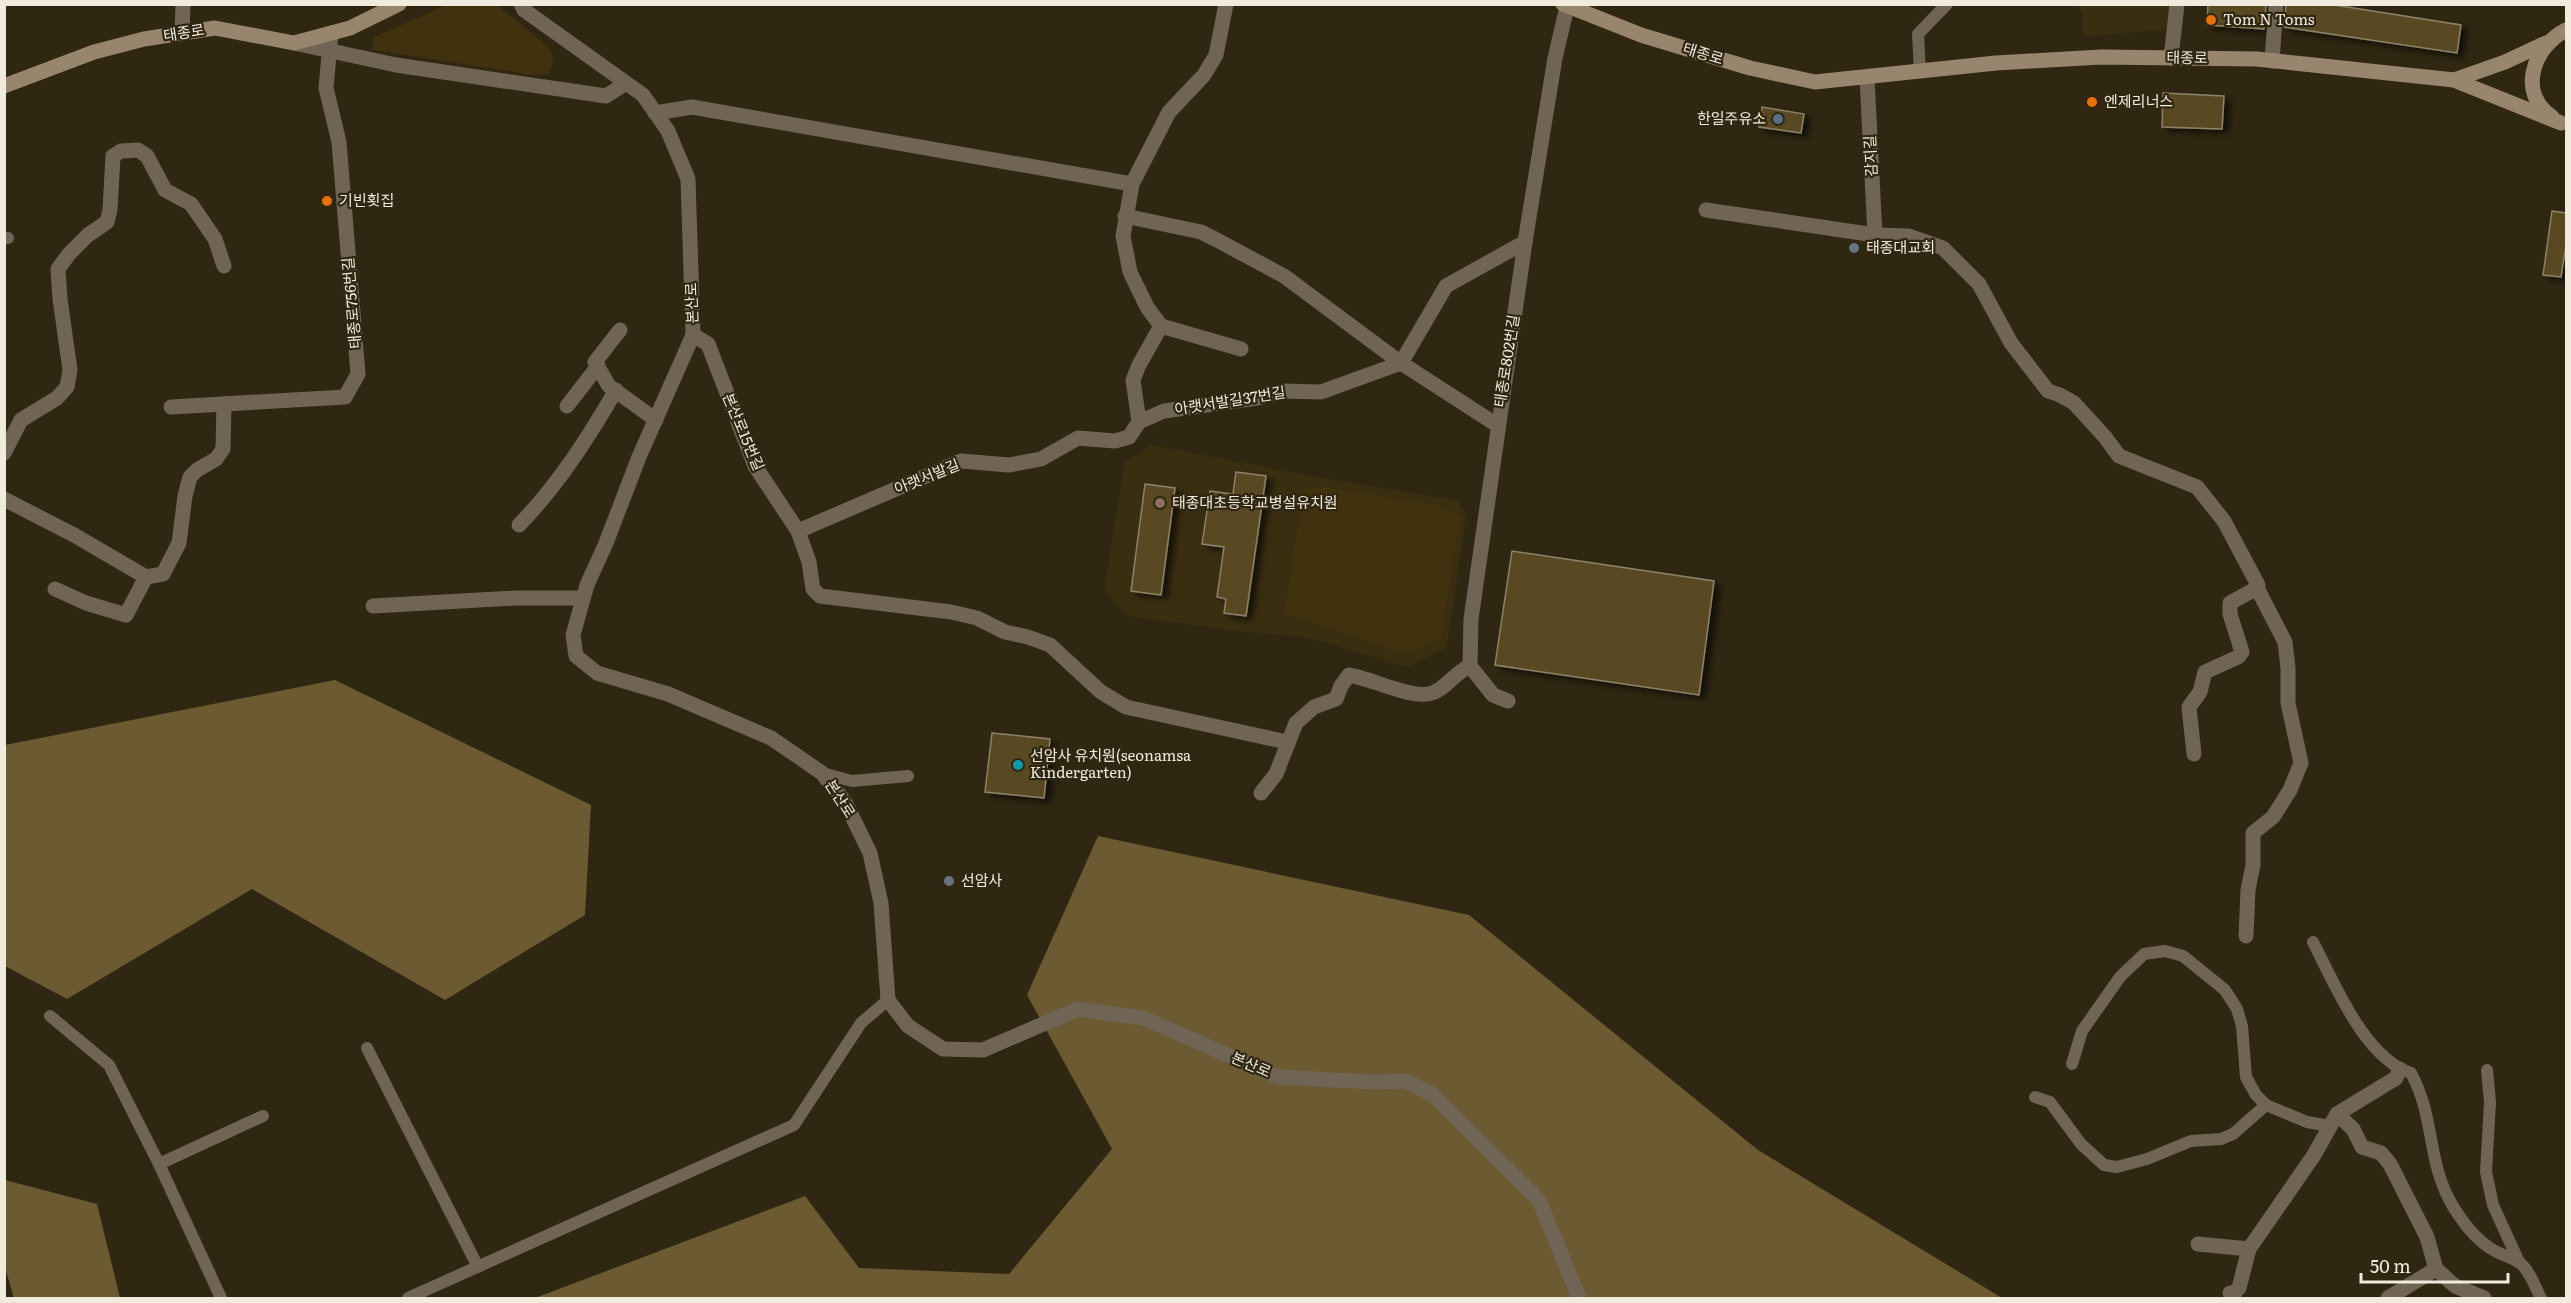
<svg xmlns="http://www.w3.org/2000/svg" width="2571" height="1303" viewBox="0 0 2571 1303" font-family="Literata,'Noto Sans KR',serif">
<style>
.built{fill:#3a2e11}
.green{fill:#40320e}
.forest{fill:#6b5a32}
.building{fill:#584820;stroke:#8d826a;stroke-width:1.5;filter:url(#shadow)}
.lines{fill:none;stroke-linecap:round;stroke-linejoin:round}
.service{stroke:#706455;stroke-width:12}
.minor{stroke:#706455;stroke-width:15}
.secondary{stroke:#98856d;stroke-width:15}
.food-dot{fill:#e8710a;stroke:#302712;stroke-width:2}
.service-dot{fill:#5c6f8a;stroke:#302712;stroke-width:2}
.worship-dot{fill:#6b7280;stroke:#302712;stroke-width:2}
.education-dot{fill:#8d6e63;stroke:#302712;stroke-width:2}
.culture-dot{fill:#0f9aa8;stroke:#302712;stroke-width:2}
.labels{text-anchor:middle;stroke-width:4.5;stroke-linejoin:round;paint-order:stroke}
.poi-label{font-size:15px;fill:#f1ebde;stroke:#302712;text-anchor:start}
.street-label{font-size:15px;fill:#f1ebde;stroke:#302712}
</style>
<defs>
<filter id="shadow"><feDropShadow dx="6" dy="4" stdDeviation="3" flood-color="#0009"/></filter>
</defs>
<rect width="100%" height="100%" fill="#302712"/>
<!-- built -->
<g class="built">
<path d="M 2078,5 L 2171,5 L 2168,29 L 2083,37 L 2083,16 Z"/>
<path d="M 1152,445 L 1295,473 L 1458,501 L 1466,516 L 1447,647 L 1407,667 L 1306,637 L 1244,632 L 1127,616 L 1104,591 L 1125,462 Z"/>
</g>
<!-- green -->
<g class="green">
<path d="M 446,5 L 497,5 L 549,47 L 554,60 L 549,74 L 534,75 L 373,50 L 373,38 Z"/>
<path d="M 1323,487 L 1445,506 L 1460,518 L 1441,638 L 1407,655 L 1285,613 L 1303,490 Z"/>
</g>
<!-- forest -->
<g class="forest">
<path d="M 335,680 L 591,805 L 585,915 L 445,1000 L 252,889 L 67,999 L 5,966 L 5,745 Z"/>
<path d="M 1098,836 L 1469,915 L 1758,1150 L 2002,1298 L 535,1298 L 805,1196 L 859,1268 L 1009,1274 L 1112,1149 L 1027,995 Z"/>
<path d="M 5,1180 L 97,1204 L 120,1298 L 14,1298 L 5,1268 Z"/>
</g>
<!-- building -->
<g class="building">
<path d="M 2208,4 L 2266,4 L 2264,29 L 2207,25 Z"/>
<path d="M 2286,4 L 2328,4 L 2461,25 L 2457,53 L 2284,27 Z"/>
<path d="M 2163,93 L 2224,96 L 2222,129 L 2162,127 Z"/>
<path d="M 1762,107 L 1804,114 L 1801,133 L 1759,127 Z"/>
<path d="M 2552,211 L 2566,213 L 2566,245 L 2561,277 L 2543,275 Z"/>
<path d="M 1236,472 L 1266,476 L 1246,616 L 1224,613 L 1226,599 L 1217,597 L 1224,547 L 1202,544 L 1210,491 L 1233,494 Z"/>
<path d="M 1145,484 L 1175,488 L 1161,595 L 1131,591 Z"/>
<path d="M 1512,551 L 1714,581 L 1699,695 L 1495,665 Z"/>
<path d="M 992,733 L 1050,739 L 1044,798 L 985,792 Z"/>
</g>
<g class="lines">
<!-- service -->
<g class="service">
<path d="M 1920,72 L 1918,34 L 1947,4"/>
<path d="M 4,238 L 8,238"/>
<path d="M 822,773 L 852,781 L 908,776"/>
<path d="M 2313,942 C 2334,982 2364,1058 2411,1073 C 2436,1119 2426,1163 2454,1208 C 2464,1224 2478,1242 2495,1251 C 2502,1255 2513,1258 2520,1263 C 2530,1271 2535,1287 2541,1298"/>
<path d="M 50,1016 L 109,1065 L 159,1164 L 221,1298"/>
<path d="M 367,1048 L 478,1267"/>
<path d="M 2072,1064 L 2082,1031 L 2120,977 L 2144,954 L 2165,951 L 2183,956 L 2225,990 L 2237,1009 L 2242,1026 L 2246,1077 L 2256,1095 L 2266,1105 L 2307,1122 L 2329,1126"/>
<path d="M 2487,1070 L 2490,1102 L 2486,1172 L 2493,1205 L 2519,1262"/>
<path d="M 2035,1097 L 2050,1102 L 2081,1144 L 2104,1165 L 2117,1167 L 2147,1159 L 2191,1141 L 2221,1139 L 2233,1134 L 2266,1105"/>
<path d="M 159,1164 L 263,1116"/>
<path d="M 408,1298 L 794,1125 L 861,1023 L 888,1000"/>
</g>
<!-- minor -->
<g class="minor">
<path d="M 521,4 L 524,10 L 643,95 L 668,131 L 688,179 L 693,335 L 639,457 L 606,543 L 587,585 L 573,635 L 576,656 L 597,673 L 668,694 L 771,738 L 822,773 L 845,802 L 870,853 L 881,903 L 888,1000 L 908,1026 L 943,1049 L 983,1050 L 1078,1009 L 1143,1018 L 1278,1077 L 1372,1082 L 1406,1081 L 1433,1095 L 1539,1200 L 1579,1298"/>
<path d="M 1226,4 L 1216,55 L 1204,75 L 1169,112 L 1132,184 L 1123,236 L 1130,272 L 1147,307 L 1161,326 L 1241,349"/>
<path d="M 182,34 L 183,4"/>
<path d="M 294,43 L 396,65 L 606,96 L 626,83"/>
<path d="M 2171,58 L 2177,4"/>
<path d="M 2272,61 L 2276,4"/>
<path d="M 1867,78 L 1875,235"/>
<path d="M 655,113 L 692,107 L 1132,184"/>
<path d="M 1706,210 L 1875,235 L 1909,236 L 1943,248 L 1979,284 L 2011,343 L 2048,391 L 2060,395 L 2074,403 L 2105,437 L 2119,456 L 2197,487 L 2224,521 L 2258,585 L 2257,588 L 2230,603 L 2230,614 L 2242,652 L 2238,657 L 2205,672 L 2200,692 L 2189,707 L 2194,754"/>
<path d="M 1125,216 L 1201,232 L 1217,240 L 1284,276 L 1401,363 L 1446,286 L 1525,242"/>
<path d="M 620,330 L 595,362 L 609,386 L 656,420"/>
<path d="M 693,335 L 708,344 L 755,466 L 798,531 L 809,562 L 813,589 L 820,596 L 951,612 L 977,618 L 1005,632 L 1028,637 L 1050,645 L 1101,692 L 1126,707 L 1287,742"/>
<path d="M 567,406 L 598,366"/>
<path d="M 171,407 L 345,397 L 358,374 L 339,142 L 326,88 L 331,33"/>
<path d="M 1139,422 L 1133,380 L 1139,365 L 1161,326"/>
<path d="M 4,453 L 21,420 L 57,398 L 67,387 L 70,370 L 60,299 L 58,269 L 69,254 L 88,235 L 107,222 L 110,210 L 113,156 L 121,151 L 138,150 L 147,156 L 165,190 L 191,204 L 215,239 L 224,266"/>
<path d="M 4,499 L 74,535 L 146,577"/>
<path d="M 519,525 C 558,485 588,438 616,390"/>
<path d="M 798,531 L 961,461 L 1009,465 L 1041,459 L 1078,438 L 1115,441 L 1129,437 L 1139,422 L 1164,411 L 1257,398 L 1283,391 L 1321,392 L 1401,363 L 1497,425"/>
<path d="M 55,589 L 86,603 L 126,615 L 146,577 L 163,574 L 179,543 L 185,496 L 190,477 L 197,470 L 216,459 L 223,449 L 224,404"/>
<path d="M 373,606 L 516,598 L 583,598"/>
<path d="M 1508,701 L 1493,695 L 1470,666 L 1471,619 L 1525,242 L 1555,58 L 1567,7"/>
<path d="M 1261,793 L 1276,774 L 1296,723 L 1314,707 L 1336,699 L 1341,686 L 1349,675 C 1370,678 1413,700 1432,693 C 1447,688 1455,672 1470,666"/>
<path d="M 2246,936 L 2248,890 L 2253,865 L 2253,833 L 2273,817 L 2290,790 L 2301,763 L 2288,703 L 2288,668 L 2285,642 L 2257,588"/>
<path d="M 2337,1114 L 2353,1129 L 2362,1147 L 2381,1153 L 2390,1164 L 2427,1237 L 2436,1269 L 2455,1286 L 2484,1298"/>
<path d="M 2198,1244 L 2249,1249"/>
<path d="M 2230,1293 L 2234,1293 L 2239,1288 L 2249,1249 L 2314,1155 L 2337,1114 L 2396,1078 L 2400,1069"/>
<path d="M 2388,1298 L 2436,1269"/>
</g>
<!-- secondary -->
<g class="secondary">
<path d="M 1563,4 L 1641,35 L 1750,68 L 1815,82 L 1996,63 L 2101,57 L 2257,59 L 2454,80 L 2561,123"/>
<path d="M 2454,80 L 2505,62 L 2546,43"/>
<path d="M 4,86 L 94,52 L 144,39 L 215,28 L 294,43 L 350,28 L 399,4"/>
<path d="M 2552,117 C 2517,93 2533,47 2566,30"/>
</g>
</g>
<!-- markers -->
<g class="food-dot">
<circle cx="2211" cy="20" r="6"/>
<circle cx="2092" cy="102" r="6"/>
<circle cx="327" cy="201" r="6"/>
</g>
<circle class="service-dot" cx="1778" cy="119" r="6"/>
<g class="worship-dot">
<circle cx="1854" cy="248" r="6"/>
<circle cx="949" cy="881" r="6"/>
</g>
<circle class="education-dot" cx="1160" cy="503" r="6"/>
<circle class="culture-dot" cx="1018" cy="765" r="6"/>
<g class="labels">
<!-- poi labels -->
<g class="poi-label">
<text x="2223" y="25">Tom N Toms</text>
<text x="2104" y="107">엔제리너스</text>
<text x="1766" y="124" text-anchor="end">한일주유소</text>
<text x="339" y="206">기빈횟집</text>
<text x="1866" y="253">태종대교회</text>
<text x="1172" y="508">태종대초등학교병설유치원</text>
<text x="1030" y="761">선암사 유치원(seonamsa<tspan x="1030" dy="17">Kindergarten)</tspan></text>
<text x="961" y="886">선암사</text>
</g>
<!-- street labels -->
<g class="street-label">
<text transform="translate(184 33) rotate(-9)" y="5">태종로</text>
<text transform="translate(1703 54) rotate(17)" y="5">태종로</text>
<text transform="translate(2187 58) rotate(1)" y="5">태종로</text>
<text transform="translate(1871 156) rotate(-93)" y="5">감지길</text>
<text transform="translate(352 303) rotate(-95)" y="5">태종로756번길</text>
<text transform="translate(692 303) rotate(-92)" y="5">본산로</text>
<text transform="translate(1507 361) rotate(-81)" y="5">태종로802번길</text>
<text transform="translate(1230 401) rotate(-9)" y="5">아랫서발길37번길</text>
<text transform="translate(743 432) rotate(67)" y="5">본산로15번길</text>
<text transform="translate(927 477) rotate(-22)" y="5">아랫서발길</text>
<text transform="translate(840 799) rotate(57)" y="5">본산로</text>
<text transform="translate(1251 1065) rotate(23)" y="5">본산로</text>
</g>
</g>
<!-- border -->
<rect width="2571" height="1303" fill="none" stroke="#f1ebde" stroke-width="12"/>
<!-- scale -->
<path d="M2361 1273v9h147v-9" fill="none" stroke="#f1ebde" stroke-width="3"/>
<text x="2370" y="1273" font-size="18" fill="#f1ebde" stroke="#302712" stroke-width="4.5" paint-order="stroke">50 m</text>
</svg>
